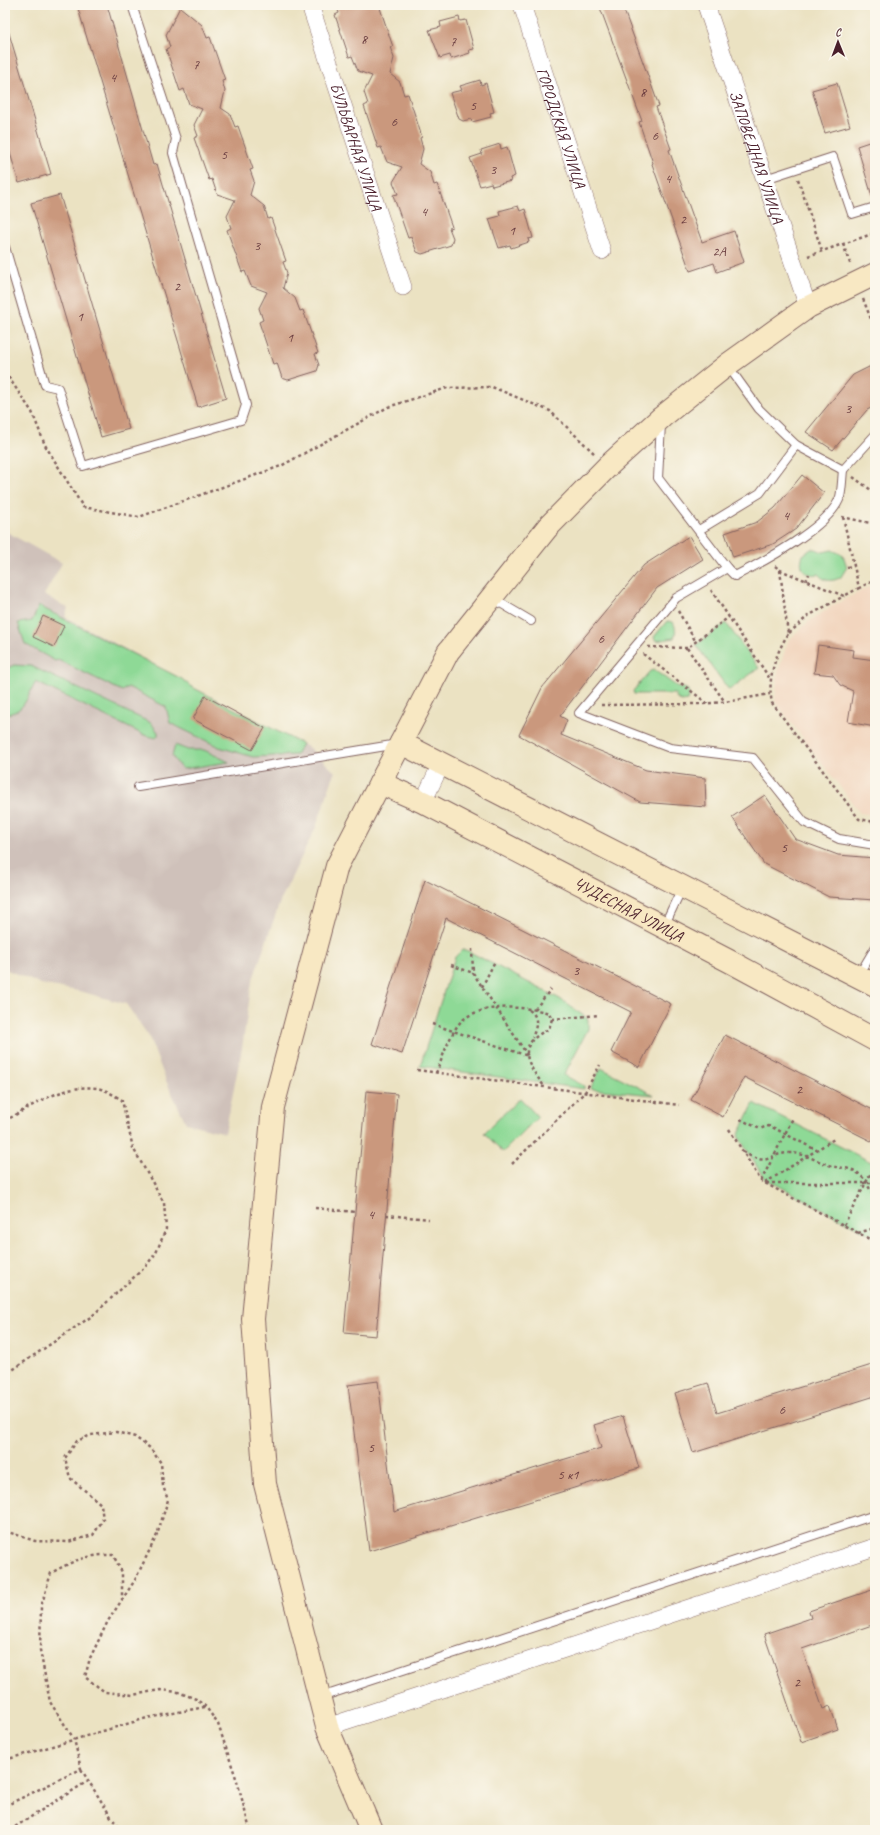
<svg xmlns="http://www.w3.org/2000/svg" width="880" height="1835" viewBox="0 0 880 1835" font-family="Caveat,sans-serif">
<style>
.built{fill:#f2d5be}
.industrial{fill:#cfc1ba}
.green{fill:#8ed996;stroke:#6c7c60}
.building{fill:#ca987d}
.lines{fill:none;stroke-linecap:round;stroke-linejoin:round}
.lane-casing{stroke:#826360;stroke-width:10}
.street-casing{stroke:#826360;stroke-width:18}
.secondary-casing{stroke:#826360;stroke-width:24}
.path{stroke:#826360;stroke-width:2.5;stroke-dasharray:3 3;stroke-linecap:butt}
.lane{stroke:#fff;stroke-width:8}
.street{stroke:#fff;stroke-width:17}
.secondary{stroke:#f8e8c3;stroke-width:22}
.labels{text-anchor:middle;stroke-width:3;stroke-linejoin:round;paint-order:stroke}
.number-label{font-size:14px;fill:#6a3d40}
.street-label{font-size:16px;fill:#4a1f2b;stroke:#fbf7ec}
</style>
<rect width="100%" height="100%" fill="#fbf7ec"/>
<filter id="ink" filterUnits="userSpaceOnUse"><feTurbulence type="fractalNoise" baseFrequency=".025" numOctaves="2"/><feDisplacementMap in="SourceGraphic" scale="8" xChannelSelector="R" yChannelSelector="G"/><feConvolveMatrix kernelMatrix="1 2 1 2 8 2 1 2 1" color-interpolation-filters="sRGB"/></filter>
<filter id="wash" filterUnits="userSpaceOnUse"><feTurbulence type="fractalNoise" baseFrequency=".012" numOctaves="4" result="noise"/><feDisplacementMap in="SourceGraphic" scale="16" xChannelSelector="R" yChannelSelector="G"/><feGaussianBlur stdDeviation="0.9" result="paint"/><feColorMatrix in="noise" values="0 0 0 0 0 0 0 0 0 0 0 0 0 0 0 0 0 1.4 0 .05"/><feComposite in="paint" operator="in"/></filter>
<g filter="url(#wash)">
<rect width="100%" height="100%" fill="#ebe2c2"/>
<!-- built -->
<path class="built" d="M 875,584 L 875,815 L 860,813 L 775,701 L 778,672 L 788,641 L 807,623 L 832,606 Z"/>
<!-- industrial -->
<path class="industrial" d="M 5,531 L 62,563 L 44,595 L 68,608 L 65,617 L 182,679 L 190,686 L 308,747 L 335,772 L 316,827 L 281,899 L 252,982 L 242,1048 L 225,1133 L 186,1123 L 167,1083 L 148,1035 L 126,1004 L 83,992 L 40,984 L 5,969 Z"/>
<!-- green -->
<g class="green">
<path d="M 811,549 L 816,549 L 823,552 L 832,550 L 843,555 L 847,567 L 841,577 C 833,582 825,582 818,574 C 805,577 798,567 803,555 Z"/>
<path d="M 39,606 L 182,679 L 190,686 L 302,744 L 296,755 L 253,757 L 219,747 L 170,723 L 166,707 L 128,687 L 122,691 L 58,660 L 55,661 L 25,644 L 18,623 L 32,621 Z"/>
<path d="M 667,621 L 673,622 C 676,627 676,633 674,638 L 656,641 L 654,637 Z"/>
<path d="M 726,623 L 759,668 L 729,690 L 696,645 Z"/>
<path d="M 14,665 L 31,666 L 151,723 L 158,732 L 158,736 L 156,738 L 144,735 L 36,682 C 27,696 25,713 5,714 L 5,669 Z"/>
<path d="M 654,670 L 679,688 L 684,688 L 688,690 L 689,695 L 687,700 L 682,701 L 677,699 L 675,694 L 634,694 L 633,691 L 650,671 Z"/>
<path d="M 175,745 L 188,750 L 204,750 L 229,762 L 183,769 L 179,766 L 172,756 Z"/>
<path d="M 462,950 L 466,950 L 560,999 L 588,1019 L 588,1029 L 564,1075 L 584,1086 L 584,1089 L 420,1066 L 455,957 Z"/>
<path d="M 601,1068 L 654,1095 L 590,1089 Z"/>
<path d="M 520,1098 L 538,1117 L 503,1152 L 484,1133 Z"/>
<path d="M 754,1103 L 875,1164 L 875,1237 L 764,1178 L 738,1136 Z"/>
</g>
<g id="blocks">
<!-- building -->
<g class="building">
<path d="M 77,5 L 107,5 L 153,165 L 157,164 L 226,398 L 198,407 Z"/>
<path d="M 336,5 L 379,5 L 393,47 L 390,47 L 394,58 L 390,74 L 400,82 L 404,95 L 408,94 L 422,137 L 420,138 L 423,149 L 419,164 L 430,172 L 434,185 L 437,184 L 452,227 L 449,228 L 453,238 L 451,245 L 422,254 L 417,252 L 411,237 L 408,238 L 393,195 L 398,194 L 393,182 L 402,167 L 387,162 L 381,147 L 378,148 L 364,106 L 368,104 L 364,92 L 372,76 L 358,71 L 352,56 L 349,57 L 335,15 L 339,13 Z"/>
<path d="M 599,5 L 622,5 L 659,106 L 656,107 L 671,149 L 669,150 L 702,242 L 734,231 L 744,262 L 717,272 L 714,263 L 690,271 L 652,164 L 653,163 L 639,122 L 642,121 Z"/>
<path d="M 180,7 L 202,25 L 207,38 L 210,37 L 225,80 L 222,81 L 225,91 L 221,108 L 230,114 L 235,127 L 238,126 L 253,169 L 250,170 L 254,181 L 250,195 L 264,206 L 268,219 L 271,218 L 286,261 L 283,262 L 287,273 L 283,288 L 295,298 L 300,311 L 303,310 L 318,353 L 315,354 L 319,365 L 317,371 L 288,380 L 282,378 L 277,363 L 273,364 L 259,322 L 263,320 L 259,308 L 267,292 L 251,286 L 245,271 L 242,272 L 227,230 L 231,228 L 227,216 L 235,200 L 217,194 L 212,179 L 209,180 L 194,138 L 198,136 L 194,125 L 202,109 L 189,104 L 184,89 L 180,91 L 166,49 L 170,47 L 166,35 Z"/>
<path d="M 459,17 L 460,21 L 466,20 L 474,49 L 469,50 L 470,53 L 451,59 L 450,55 L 440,58 L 429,30 L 441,27 L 440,22 Z"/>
<path d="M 5,30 L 8,30 L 51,174 L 19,183 L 5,136 Z"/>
<path d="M 480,80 L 481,85 L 486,83 L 494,112 L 490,113 L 491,117 L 472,122 L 471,119 L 463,121 L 459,119 L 450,93 L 462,90 L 460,86 Z"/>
<path d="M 837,83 L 850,126 L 825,133 L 812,90 Z"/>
<path d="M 875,140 L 875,196 L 872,196 L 857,146 Z"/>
<path d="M 500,144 L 501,149 L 507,147 L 515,176 L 510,178 L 511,181 L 492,186 L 491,183 L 480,186 L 470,158 L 482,154 L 481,150 Z"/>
<path d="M 60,195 L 129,429 L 101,437 L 31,203 Z"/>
<path d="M 518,206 L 520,211 L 525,209 L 533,238 L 528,239 L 529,242 L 511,248 L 510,245 L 499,248 L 489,219 L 500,216 L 499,211 Z"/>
<path d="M 875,364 L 875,406 L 867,410 L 833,450 L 806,432 L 853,375 Z"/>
<path d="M 802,475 L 824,493 L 796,529 L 773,544 L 733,557 L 725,533 L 757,522 L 775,508 Z"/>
<path d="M 689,536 L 703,559 L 657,588 L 560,716 L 567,720 L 561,735 L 646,770 L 705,778 L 706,807 L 640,802 L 519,735 L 542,688 L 644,565 Z"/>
<path d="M 43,616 L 64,626 L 54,647 L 33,637 Z"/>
<path d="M 818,645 L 854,650 L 853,657 L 875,660 L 875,727 L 848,722 L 853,691 L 840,685 L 833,675 L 814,673 Z"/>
<path d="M 205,696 L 265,728 L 252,750 L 193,719 Z"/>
<path d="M 765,795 L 795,839 L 838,855 L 875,858 L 875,900 L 829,897 L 764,864 L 732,817 Z"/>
<path d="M 425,880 L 671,1004 L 639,1067 L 611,1052 L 631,1012 L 446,918 L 402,1054 L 372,1044 Z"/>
<path d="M 725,1035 L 875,1111 L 875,1143 L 744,1077 L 723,1117 L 691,1100 Z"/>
<path d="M 366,1091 L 397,1094 L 376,1336 L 344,1333 Z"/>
<path d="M 875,1364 L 875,1396 L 693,1453 L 675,1393 L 708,1383 L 717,1413 Z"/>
<path d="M 378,1381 L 394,1512 L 601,1448 L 594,1425 L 623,1416 L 639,1468 L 369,1551 L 348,1385 Z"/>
<path d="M 875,1589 L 875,1624 L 802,1649 L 823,1709 L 830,1706 L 838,1729 L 801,1742 L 764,1634 L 811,1618 L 809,1611 Z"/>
</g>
</g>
</g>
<g filter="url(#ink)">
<use href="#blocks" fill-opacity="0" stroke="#826360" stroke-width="1"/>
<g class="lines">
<!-- lane casing -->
<g class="lane-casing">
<g id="lane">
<path d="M 765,179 L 833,157 L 852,214 L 875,207"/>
<path d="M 5,247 L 45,385 L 58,388 L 83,466 L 241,420 L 246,405 L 173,153 L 176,139 L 132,5"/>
<path d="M 728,366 L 759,409 L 796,445 L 843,470 L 875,435"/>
<path d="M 661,424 L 658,478 L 727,568 L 676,598 L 579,713 L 670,748 L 753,758 L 804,822 L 839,839 L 875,845"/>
<path d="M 699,530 L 760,493 L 796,445"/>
<path d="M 727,568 L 735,576 C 761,563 831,526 840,497 C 842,489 842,479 843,470"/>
<path d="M 492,598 L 531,621"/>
<path d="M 138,787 L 398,744"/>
<path d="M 664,926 L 682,888"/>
<path d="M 859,975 L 875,948"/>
<path d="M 321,1697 L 875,1515"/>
</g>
</g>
<!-- street casing -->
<g class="street-casing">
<g id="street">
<path id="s1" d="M 310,5 L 403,287"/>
<path id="s2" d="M 522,5 L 602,251"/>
<path id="s3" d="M 706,5 L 808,307"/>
<path d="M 423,802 L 441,764"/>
<path d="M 327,1727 L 875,1547"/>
</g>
</g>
<!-- secondary casing -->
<g class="secondary-casing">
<g id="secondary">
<path d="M 401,743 L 875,985"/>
<path id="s4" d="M 380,783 L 423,802 L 731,962 L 875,1040"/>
<path d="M 371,1830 L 327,1727 L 265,1484 L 253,1319 L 273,1107 L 337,866 L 448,652 L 547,528 L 608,466 L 662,417 L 727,365 L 808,307 L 875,274"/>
</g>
</g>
<!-- path -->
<g class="path">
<path d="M 798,179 L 822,251"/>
<path d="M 843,244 L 851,266"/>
<path d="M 808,256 L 875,233"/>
<path d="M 863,299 L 871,319"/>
<path d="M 5,372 L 32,412 L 45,445 L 83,507 L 139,517 L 281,466 L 388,407 L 447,388 L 492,387 L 550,411 L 596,455"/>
<path d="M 853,477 L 875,493"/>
<path d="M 842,517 L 875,524"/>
<path d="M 843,517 L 859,588 L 875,580"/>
<path d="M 775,566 L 780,570 L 844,596 L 859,588"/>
<path d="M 847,567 L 854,566"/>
<path d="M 780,570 L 788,634 L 808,616 L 844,596"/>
<path d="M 806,581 L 809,574"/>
<path d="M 711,590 L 770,679"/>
<path d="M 678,611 L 696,642"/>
<path d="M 788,634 C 775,655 767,679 772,703 L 859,819 L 875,822"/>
<path d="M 648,647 L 687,648 L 729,617"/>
<path d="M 687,648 L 725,702"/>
<path d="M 643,654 L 708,704"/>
<path d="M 601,705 L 703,704 L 731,701 L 770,694"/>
<path d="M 451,965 L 473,973"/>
<path d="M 482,987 L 495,961"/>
<path d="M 535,1009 L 551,989"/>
<path d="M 529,1010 C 540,1017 536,1028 532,1038"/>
<path d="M 552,1019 L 599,1015"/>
<path d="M 432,1024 L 528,1056 L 473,973 L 472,949"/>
<path d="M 417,1070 L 679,1105"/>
<path d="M 436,1073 C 443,1057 448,1039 458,1025 C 475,1002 526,1006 549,1013 L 552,1019 L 549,1029 C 515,1045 526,1062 544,1086"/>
<path d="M 740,1119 L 760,1129 L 767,1126 L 772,1127 L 816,1150"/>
<path d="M 5,1121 C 33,1105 63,1084 97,1088 C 105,1089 115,1096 122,1100 L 133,1148 L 164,1203 L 166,1229 L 156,1253 L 145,1267 L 92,1316 L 5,1375"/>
<path d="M 729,1129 L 761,1181 L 875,1242"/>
<path d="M 743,1152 C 772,1168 764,1154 789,1153 C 804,1152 821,1164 836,1167 C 843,1168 853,1168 859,1174 C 866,1179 869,1190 875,1196"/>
<path d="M 512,1164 L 585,1092 L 600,1065"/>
<path d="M 761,1181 L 793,1118"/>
<path d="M 765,1183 L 834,1139"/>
<path d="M 766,1183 L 875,1183"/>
<path d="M 315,1208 L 355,1212"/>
<path d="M 386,1215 L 429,1219"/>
<path d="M 844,1225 L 875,1165"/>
<path d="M 858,1233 L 875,1228"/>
<path d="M 5,1531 L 35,1541 L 68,1542 L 93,1535 L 103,1520 L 101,1504 L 70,1478 L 65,1458 L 77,1441 L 91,1435 L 116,1432 L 135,1437 L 150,1448 L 161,1463 L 163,1486 L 168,1500 L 157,1535 L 135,1580 L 108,1621 L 90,1658 L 85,1677 L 105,1692 L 133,1695 L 160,1690 L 178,1692 L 196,1699 L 206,1707 L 218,1724 L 238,1784 L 250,1830"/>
<path d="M 5,1760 L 147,1718 L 205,1707"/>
<path d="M 81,1769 L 113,1820 L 123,1830"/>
<path d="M 5,1806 L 81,1769 L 74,1739 L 50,1702 L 40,1650 L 41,1607 L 51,1573 C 73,1561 87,1554 113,1555 L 122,1572 L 122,1599"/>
<path d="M 10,1830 L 88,1781"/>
</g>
<!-- lane -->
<use href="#lane" class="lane"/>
<!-- street -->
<use href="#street" class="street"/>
<!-- secondary -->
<use href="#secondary" class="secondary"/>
</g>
</g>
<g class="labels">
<!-- number labels -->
<g class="number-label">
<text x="364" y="44">8</text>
<text x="453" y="46">7</text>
<text x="196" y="69">7</text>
<text x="113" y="82">4</text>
<text x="643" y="97">8</text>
<text x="473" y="110">5</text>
<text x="394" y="126">6</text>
<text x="655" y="140">6</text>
<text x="224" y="159">5</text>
<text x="493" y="174">3</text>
<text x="668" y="183">4</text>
<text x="424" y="216">4</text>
<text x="683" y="224">2</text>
<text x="512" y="235">1</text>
<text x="257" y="250">3</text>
<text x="719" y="256">2А</text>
<text x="177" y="291">2</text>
<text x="80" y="321">1</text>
<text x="290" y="342">1</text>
<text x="848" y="413">3</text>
<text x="786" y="520">4</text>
<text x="601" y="643">6</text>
<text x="784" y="852">5</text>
<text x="576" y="975">3</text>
<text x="799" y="1094">2</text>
<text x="371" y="1219">4</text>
<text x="782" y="1414">6</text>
<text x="371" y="1452">5</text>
<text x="568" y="1479">5 к1</text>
<text x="797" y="1687">2</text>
</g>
<!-- street labels -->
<g class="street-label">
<text dy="6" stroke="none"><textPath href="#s2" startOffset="129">ГОРОДСКАЯ УЛИЦА</textPath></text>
<text dy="6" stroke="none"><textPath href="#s1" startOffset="149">БУЛЬВАРНАЯ УЛИЦА</textPath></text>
<text dy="6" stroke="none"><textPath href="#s3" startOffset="160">ЗАПОВЕДНАЯ УЛИЦА</textPath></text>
<text dy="6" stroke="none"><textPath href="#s4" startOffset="279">ЧУДЕСНАЯ УЛИЦА</textPath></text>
</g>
</g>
<!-- margin -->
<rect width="880" height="1835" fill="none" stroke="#fbf7ec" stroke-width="20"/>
<!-- north arrow -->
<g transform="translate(838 42) rotate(359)" stroke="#fbf7ec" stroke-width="3" paint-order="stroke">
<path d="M0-3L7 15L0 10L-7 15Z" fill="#4a1f2b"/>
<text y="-6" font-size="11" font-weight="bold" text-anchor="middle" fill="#4a1f2b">С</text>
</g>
</svg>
